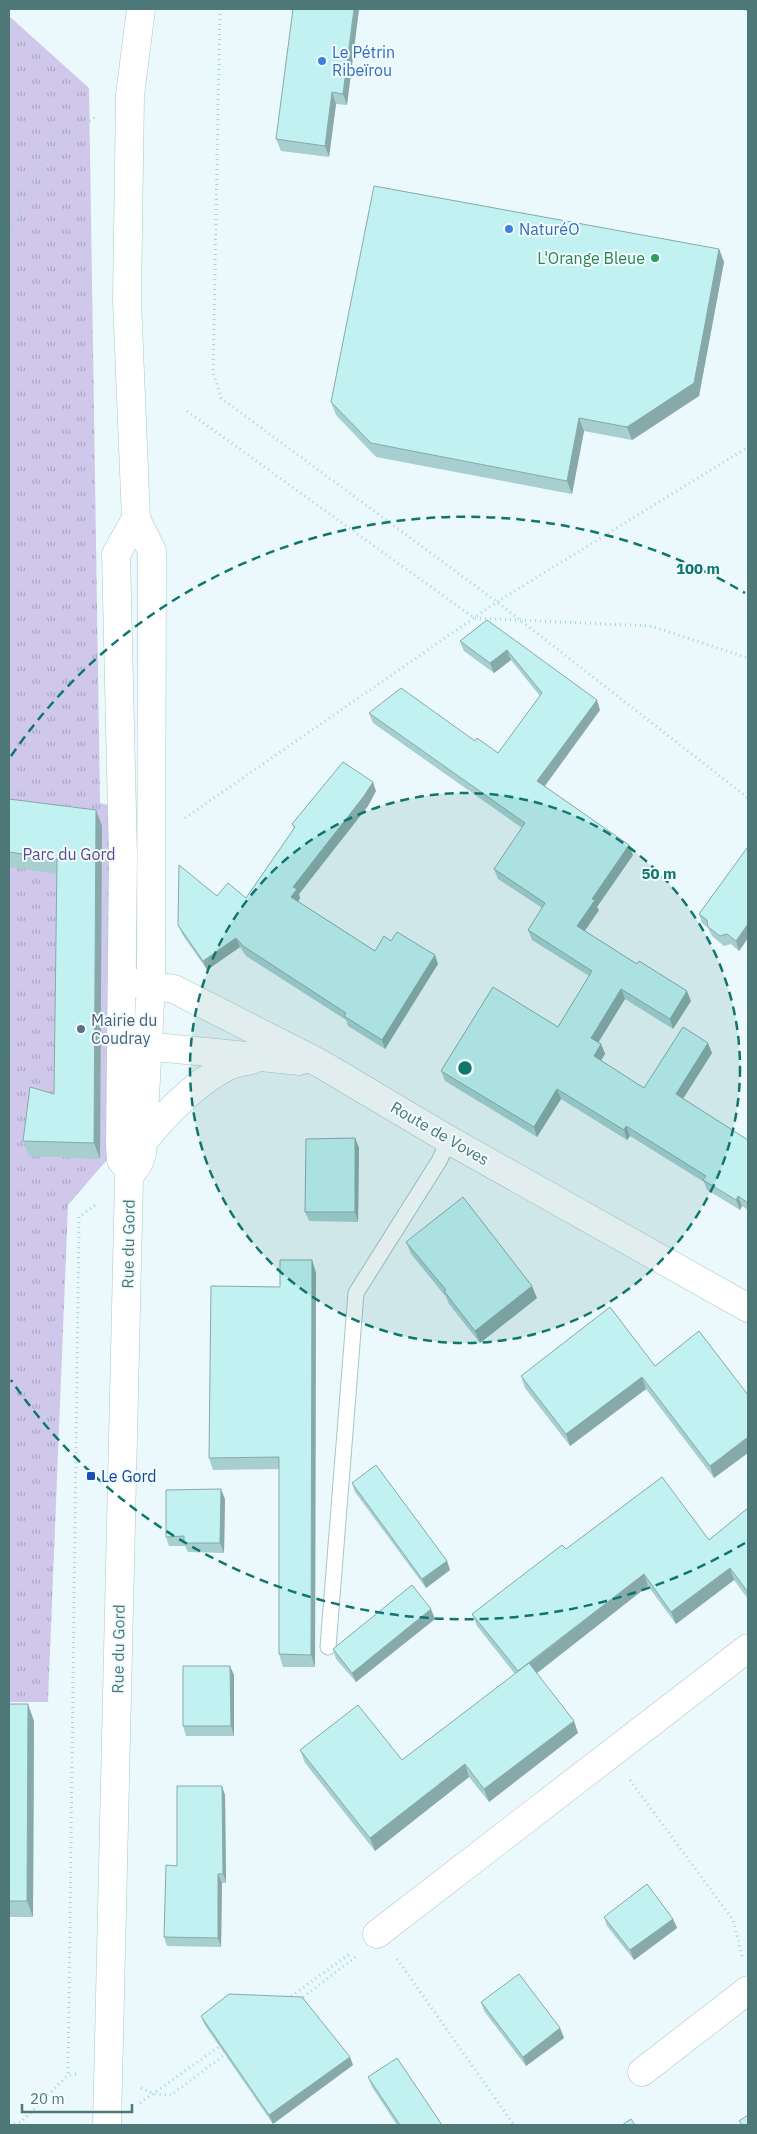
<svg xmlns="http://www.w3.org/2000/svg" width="757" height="2134" viewBox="0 0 757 2134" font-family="'IBM Plex Sans',sans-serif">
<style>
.park{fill:url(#park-tufts)}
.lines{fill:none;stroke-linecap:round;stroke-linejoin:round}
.service-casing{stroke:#a7c6c8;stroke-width:17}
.minor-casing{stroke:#a7c6c8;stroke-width:29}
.tertiary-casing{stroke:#a7c6c8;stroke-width:29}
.secondary-casing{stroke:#a6c9cb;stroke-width:29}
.path{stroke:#a5d7d7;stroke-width:3;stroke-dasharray:1 4;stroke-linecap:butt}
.service{stroke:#fff;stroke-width:15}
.minor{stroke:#fff;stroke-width:28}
.tertiary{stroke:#fff;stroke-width:28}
.secondary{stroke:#fff;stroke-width:28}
.wall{fill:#a7cfd0}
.shaded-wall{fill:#88a9a9}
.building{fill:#c2f1f2;stroke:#88a9a9}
.ring{fill:none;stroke:#0f766e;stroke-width:2.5;stroke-dasharray:9 6}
.shop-dot{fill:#3f7fe0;stroke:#f1fcff;stroke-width:2}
.leisure-dot{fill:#2e9e5b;stroke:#f1fcff;stroke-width:2}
.service-dot{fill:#5c6f8a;stroke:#f1fcff;stroke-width:2}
.transit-dot{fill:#1a4fb4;stroke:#f1fcff;stroke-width:2}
.labels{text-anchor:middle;stroke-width:4;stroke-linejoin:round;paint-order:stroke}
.shop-label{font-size:16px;fill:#366cbe;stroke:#f1fcff;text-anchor:start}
.leisure-label{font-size:16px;fill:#27864d;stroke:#f1fcff;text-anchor:end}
.park-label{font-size:16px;fill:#5f4b8a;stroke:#f1fcff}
.service-label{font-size:16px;fill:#4e5e75;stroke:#f1fcff;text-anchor:start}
.street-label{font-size:16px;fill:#4d7877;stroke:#f1fcff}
.transit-label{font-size:16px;fill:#164399;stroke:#f1fcff;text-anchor:start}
.centre{fill:#0f766e;stroke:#f1fcff;stroke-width:2.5}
.ring-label{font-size:15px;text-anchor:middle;font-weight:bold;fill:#0f766e;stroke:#f1fcff;stroke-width:4;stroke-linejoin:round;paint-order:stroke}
</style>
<defs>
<pattern id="park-tufts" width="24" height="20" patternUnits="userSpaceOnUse" patternTransform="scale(1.25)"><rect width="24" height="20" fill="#d0c8eb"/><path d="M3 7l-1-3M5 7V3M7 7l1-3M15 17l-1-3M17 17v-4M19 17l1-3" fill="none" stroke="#aba7c3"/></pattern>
</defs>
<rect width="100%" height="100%" fill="#ebf8fc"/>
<!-- park -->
<path class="park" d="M 9,16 L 89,88 L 100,803 L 130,810 L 112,1154 L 68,1205 L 48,1702 L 9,1702 Z"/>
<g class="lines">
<!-- service casing -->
<g class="service-casing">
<path id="service" d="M 328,1647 L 356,1293 L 439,1161 L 449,1140"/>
</g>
<!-- minor casing -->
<g class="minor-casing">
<g id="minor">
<path d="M 377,1934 L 748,1648"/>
<path d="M 642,2072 L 748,1990"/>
</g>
</g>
<!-- tertiary casing -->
<g class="tertiary-casing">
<g id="tertiary">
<path d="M 123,981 L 174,989 L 321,1064 L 449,1140 L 748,1308"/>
<path d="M 124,1044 L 300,1061"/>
<path d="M 128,1144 L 143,1142 C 166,1113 193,1085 226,1067 C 234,1063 244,1062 252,1060"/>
</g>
</g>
<!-- secondary casing -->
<g class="secondary-casing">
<g id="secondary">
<path d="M 131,1172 L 121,1160 L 120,1145 L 123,856 L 116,554 L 136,519"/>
<path d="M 107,2125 L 129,1179 C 132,1169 141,1164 142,1153 L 151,984 L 152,551 L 136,519 L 127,300 L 130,95 L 141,9"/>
</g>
</g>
<!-- path -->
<g class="path">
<path d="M 220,9 L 213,372 L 221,398 L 497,602 L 748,798"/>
<path d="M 9,237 L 38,168 L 71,133 L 97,116"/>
<path d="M 187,411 L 474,618 L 651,626 L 748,658"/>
<path d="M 185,818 L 497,602 L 748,447"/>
<path d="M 9,1039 L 12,1042 L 9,1049"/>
<path d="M 630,1780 L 733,1920 L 743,1959"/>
<path d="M 397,1959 L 514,2125"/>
<path d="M 287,1999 L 351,1953"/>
<path d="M 299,2000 L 356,1957"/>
<path d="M 76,2074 L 68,2075 L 79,1217 L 95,1205"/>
<path d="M 141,2088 L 154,2094 L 171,2095 L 227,2053"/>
<path d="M 140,2103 L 223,2044"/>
<path d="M 9,2124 L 21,2122 L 68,2075"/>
</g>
<!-- service -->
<use href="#service" class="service"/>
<!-- minor -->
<use href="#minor" class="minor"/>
<!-- tertiary -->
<use href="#tertiary" class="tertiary"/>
<!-- secondary -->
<use href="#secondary" class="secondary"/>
</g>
<!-- wall -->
<g class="wall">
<path d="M 359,9 L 347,105 L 336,104 L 329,157 L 281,151 L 276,139 Z"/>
<path d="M 736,9 L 748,9 L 748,11 Z"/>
<path d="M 719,249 L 724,262 L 699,396 L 632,440 L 584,431 L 572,494 L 376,457 L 336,415 L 331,402 Z"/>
<path d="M 487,620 L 600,710 L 545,786 L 633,855 L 597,907 L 599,910 L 585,931 L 691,1001 L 673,1029 L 625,999 L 598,1042 L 601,1044 L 605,1054 L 601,1061 L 644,1088 L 712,1053 L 683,1099 L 748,1140 L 748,1210 L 742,1206 L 740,1210 L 707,1190 L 704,1182 L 630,1136 L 627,1140 L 561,1099 L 537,1137 L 445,1081 L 441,1071 L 558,1027 L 589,976 L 532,940 L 528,930 L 542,908 L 498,879 L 494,869 L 522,828 L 373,723 L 369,713 L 475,741 L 498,753 L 540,696 L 511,660 L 494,673 L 464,651 L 460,641 Z"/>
<path d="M 376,791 L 368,806 L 299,894 L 300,898 L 298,902 L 375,951 L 391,941 L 438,964 L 385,1049 L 348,1026 L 346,1020 L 246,956 L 240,947 L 207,970 L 182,934 L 178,925 L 217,896 L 246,898 L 294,829 L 292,824 Z"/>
<path d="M 9,799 L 96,810 L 102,826 L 100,1159 L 29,1156 L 23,1141 L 54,1094 L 57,874 L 9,867 Z"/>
<path d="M 748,849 L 748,938 L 739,951 L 731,944 L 724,946 L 712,936 L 708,928 L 702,923 L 699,914 Z"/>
<path d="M 355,1138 L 359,1148 L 358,1222 L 309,1221 L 305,1212 Z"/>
<path d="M 406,1242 L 537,1298 L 480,1343 L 449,1304 L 446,1297 L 411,1254 Z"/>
<path d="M 312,1260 L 316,1273 L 315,1667 L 283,1667 L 279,1654 L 279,1469 L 213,1470 L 209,1458 L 280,1287 Z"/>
<path d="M 699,1331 L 714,1478 L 646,1389 L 570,1446 L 525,1388 L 521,1376 L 655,1366 Z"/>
<path d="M 352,1483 L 447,1561 L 450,1570 L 426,1588 L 355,1492 Z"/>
<path d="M 225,1499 L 224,1553 L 188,1552 L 185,1546 L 169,1546 L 166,1537 Z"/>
<path d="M 748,1508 L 748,1599 L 734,1580 L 676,1624 L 648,1586 L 537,1673 L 578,1733 L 489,1802 L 469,1777 L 375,1851 L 305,1763 L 300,1750 L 402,1760 L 515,1674 L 477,1626 L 472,1614 L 566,1549 L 709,1540 Z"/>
<path d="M 435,1619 L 356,1682 L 336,1659 L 333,1649 Z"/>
<path d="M 234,1675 L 234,1736 L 186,1736 L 183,1726 Z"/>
<path d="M 9,1704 L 34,1721 L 33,1917 L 9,1917 Z"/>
<path d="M 225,1795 L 226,1883 L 222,1883 L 221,1947 L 167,1946 L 164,1937 L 177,1866 Z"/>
<path d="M 604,1917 L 673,1919 L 677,1928 L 634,1960 L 607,1926 Z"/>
<path d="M 481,2002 L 560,2028 L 564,2038 L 526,2066 L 484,2011 Z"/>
<path d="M 201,2016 L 353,2065 L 273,2124 L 204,2024 Z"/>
<path d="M 368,2077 L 442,2125 L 397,2125 L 372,2087 Z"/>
</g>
<!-- shaded-wall -->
<g class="shaded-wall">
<path d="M 354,9 L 359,9 L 347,105 L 343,94 Z"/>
<path d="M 332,92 L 336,104 L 329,157 L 325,146 Z"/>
<path d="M 719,249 L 724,262 L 699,396 L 632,440 L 627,427 Z"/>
<path d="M 579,418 L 584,431 L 572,494 L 567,481 Z"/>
<path d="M 507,650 L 511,660 L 494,673 L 490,663 Z"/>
<path d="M 597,700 L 600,710 L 541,791 L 537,781 Z"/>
<path d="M 373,782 L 376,791 L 368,806 L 299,894 L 300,898 L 295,907 L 291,897 L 293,887 Z"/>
<path d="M 96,810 L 102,826 L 100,1159 L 94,1143 Z"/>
<path d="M 629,845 L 633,855 L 597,907 L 599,910 L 581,936 L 577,926 L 592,899 Z"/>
<path d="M 748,924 L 748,938 L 739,951 L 736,941 Z"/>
<path d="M 236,938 L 240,947 L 207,970 L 203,961 Z"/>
<path d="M 435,955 L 438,964 L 385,1049 L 382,1040 Z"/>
<path d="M 621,989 L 625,999 L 595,1048 L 591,1038 Z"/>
<path d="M 687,991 L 691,1001 L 673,1029 L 670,1019 Z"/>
<path d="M 708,1043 L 712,1053 L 679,1105 L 676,1094 Z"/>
<path d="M 601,1044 L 605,1054 L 597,1066 L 594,1056 Z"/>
<path d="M 557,1089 L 561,1099 L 537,1137 L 534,1127 Z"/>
<path d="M 626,1126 L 630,1136 L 627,1140 L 624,1130 Z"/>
<path d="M 355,1138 L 359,1148 L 358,1222 L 355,1212 Z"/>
<path d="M 738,1196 L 742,1206 L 740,1210 L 736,1200 Z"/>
<path d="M 312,1260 L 316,1273 L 315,1667 L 311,1655 Z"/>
<path d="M 532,1286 L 537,1298 L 480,1343 L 475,1331 Z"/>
<path d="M 642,1377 L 646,1389 L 570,1446 L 566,1434 Z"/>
<path d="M 748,1437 L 748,1453 L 714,1478 L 710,1466 Z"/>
<path d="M 221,1489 L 225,1499 L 224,1553 L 220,1543 Z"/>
<path d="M 447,1561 L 450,1570 L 426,1588 L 422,1579 Z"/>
<path d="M 730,1568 L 734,1580 L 676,1624 L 671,1612 Z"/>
<path d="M 644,1574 L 648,1586 L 523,1684 L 518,1672 Z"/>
<path d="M 431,1609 L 435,1619 L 356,1682 L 352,1673 Z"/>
<path d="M 230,1666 L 234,1675 L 234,1736 L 231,1726 Z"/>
<path d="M 28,1704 L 34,1721 L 33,1917 L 27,1901 Z"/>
<path d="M 574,1721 L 578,1733 L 489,1802 L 484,1789 Z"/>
<path d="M 465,1764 L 469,1777 L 375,1851 L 370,1838 Z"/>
<path d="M 222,1786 L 225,1795 L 226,1883 L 223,1874 Z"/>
<path d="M 218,1874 L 222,1883 L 221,1947 L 218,1938 Z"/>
<path d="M 673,1919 L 677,1928 L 634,1960 L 630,1950 Z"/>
<path d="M 560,2028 L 564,2038 L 526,2066 L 523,2057 Z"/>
<path d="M 350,2057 L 353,2065 L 273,2124 L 269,2115 Z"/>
</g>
<!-- building -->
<g class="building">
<path d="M 293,9 L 354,9 L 343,94 L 332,92 L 325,146 L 276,139 Z"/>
<path d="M 374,186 L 719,249 L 694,383 L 627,427 L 579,418 L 567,481 L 371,443 L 331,402 Z"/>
<path d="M 487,620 L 597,700 L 537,781 L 629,845 L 592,899 L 595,900 L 577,926 L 637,964 L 639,961 L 687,991 L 670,1019 L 621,989 L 591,1038 L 601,1044 L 594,1056 L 644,1088 L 683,1027 L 708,1043 L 676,1094 L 748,1140 L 748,1203 L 738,1196 L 736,1200 L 703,1180 L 706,1176 L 626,1126 L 624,1130 L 557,1089 L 534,1127 L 441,1071 L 493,987 L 558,1027 L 592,971 L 528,930 L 545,903 L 494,869 L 525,823 L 369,713 L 401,688 L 475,741 L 477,738 L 498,753 L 542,693 L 507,650 L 490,663 L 460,641 Z"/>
<path d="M 343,762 L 373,782 L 364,796 L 293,887 L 297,889 L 291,897 L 375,951 L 384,936 L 391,941 L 397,932 L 435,955 L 382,1040 L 344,1016 L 346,1013 L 243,946 L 236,938 L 203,961 L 178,925 L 179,865 L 217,896 L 228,883 L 246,898 L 295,827 L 292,824 Z"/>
<path d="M 9,799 L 96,810 L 94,1143 L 23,1141 L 30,1087 L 54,1094 L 57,859 L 9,852 Z"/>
<path d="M 747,848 L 748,849 L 748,924 L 736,941 L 727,934 L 720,936 L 708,927 L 707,920 L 699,914 Z"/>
<path d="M 355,1138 L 355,1212 L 305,1212 L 306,1139 Z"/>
<path d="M 463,1197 L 532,1286 L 475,1331 L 444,1291 L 446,1290 L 406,1242 Z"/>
<path d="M 280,1260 L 312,1260 L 311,1655 L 279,1654 L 279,1457 L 209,1458 L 211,1286 L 280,1287 Z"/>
<path d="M 610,1307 L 655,1366 L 699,1331 L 748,1395 L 748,1437 L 710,1466 L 642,1377 L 566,1434 L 521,1376 Z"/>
<path d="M 376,1465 L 447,1561 L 422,1579 L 352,1483 Z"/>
<path d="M 662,1477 L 709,1540 L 748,1508 L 748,1590 L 747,1591 L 730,1568 L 671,1612 L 644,1574 L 518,1671 L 472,1614 L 562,1545 L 566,1549 Z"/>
<path d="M 221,1489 L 220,1543 L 184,1543 L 184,1536 L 166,1537 L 166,1490 Z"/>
<path d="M 412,1585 L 431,1609 L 352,1673 L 333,1649 Z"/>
<path d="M 529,1663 L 574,1721 L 484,1789 L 465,1764 L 370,1838 L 300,1750 L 358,1705 L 402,1760 Z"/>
<path d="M 183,1666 L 230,1666 L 231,1726 L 183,1726 Z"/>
<path d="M 9,1704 L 28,1704 L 27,1901 L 9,1901 Z"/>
<path d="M 177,1786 L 222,1786 L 223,1874 L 218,1874 L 218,1938 L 164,1937 L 166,1865 L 177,1866 Z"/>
<path d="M 647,1884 L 673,1919 L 630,1950 L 604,1917 Z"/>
<path d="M 519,1974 L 560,2028 L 523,2057 L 481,2002 Z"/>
<path d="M 229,1994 L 302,1997 L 350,2057 L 269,2115 L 201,2016 Z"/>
<path d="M 397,2058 L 442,2125 L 400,2125 L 368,2077 Z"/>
<path d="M 748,2115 L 748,2125 L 742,2125 L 739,2121 Z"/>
<path d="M 631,2119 L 635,2125 L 622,2125 Z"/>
</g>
<!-- distance rings -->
<circle cx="465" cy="1068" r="275" fill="#0f766e" fill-opacity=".12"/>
<g class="ring">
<circle cx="465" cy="1068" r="275"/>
<path d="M745 1543A551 551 0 0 1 11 1380M11 756A551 551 0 0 1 745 593"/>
</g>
<!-- markers -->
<g class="shop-dot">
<circle cx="322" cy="61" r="5"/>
<circle cx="509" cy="229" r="5"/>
</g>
<circle class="leisure-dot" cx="655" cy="258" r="5"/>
<circle class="service-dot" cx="81" cy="1029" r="5"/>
<rect class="transit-dot" x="86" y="1471" width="10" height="10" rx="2.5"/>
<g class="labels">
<!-- shop labels -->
<g class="shop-label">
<text x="332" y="58">Le Pétrin<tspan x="332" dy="18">Ribeïrou</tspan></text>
<text x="519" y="235">NaturéO</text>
</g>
<!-- leisure labels -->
<g class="leisure-label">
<text x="645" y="264">L'Orange Bleue</text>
</g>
<!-- park labels -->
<g class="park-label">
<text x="69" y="860">Parc du Gord</text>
</g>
<!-- service labels -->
<g class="service-label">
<text x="91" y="1026">Mairie du<tspan x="91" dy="18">Coudray</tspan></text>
</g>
<!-- street labels -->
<g class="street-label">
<text transform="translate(440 1133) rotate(30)" y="6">Route de Voves</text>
<text transform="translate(128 1244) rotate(-89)" y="6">Rue du Gord</text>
<text transform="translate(118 1649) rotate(-89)" y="6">Rue du Gord</text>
</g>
<!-- transit labels -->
<g class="transit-label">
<text x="101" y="1482">Le Gord</text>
</g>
</g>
<circle cx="465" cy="1068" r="8" class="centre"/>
<g class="ring-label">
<text x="698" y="574">100 m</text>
<text x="659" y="879">50 m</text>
</g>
<!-- border -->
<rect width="757" height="2134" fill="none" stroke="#4d7877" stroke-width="20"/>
<!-- scale -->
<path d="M22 2104v8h110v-8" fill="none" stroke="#4d7877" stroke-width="2.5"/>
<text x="30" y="2104" font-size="15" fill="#4d7877" stroke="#f1fcff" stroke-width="4" paint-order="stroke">20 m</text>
</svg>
